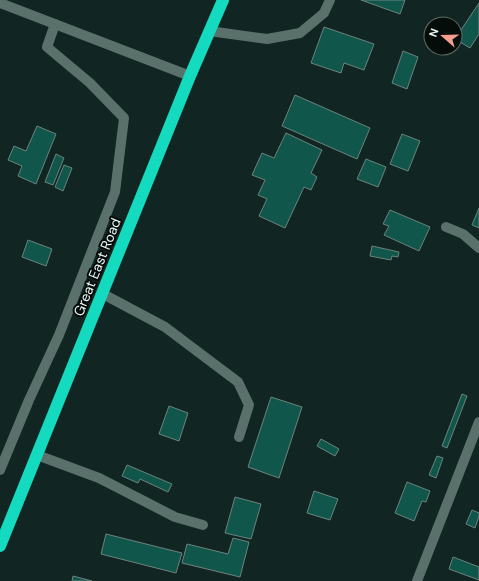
<svg xmlns="http://www.w3.org/2000/svg" width="479" height="581" viewBox="0 0 479 581" font-family="'DM Sans',sans-serif">
<style>
.building{fill:#11564b;stroke:#6c837e}
.lines{fill:none;stroke-linecap:round;stroke-linejoin:round}
.minor{stroke:#59706b;stroke-width:10}
.highway{stroke:#14dac0;stroke-width:12}
.labels{text-anchor:middle;stroke-width:4;stroke-linejoin:round;paint-order:stroke}
.street-label{font-size:14px;fill:#eaf7f4;stroke:#050d0b}
</style>
<rect width="100%" height="100%" fill="#112622"/>
<!-- building -->
<g class="building">
<path d="M 361,0 L 405,0 L 400,14 Z"/>
<path d="M 479,3 L 479,34 L 470,48 L 455,39 Z"/>
<path d="M 324,27 L 374,44 L 364,70 L 344,63 L 341,73 L 311,63 Z"/>
<path d="M 403,51 L 418,57 L 407,89 L 392,83 Z"/>
<path d="M 295,95 L 370,128 L 357,159 L 282,126 Z"/>
<path d="M 37,126 L 56,134 L 36,184 L 18,176 L 22,166 L 8,160 L 14,146 L 26,151 Z"/>
<path d="M 286,133 L 322,150 L 311,173 L 317,177 L 311,190 L 304,187 L 285,228 L 259,216 L 267,199 L 258,195 L 265,180 L 252,175 L 262,153 L 274,158 Z"/>
<path d="M 402,134 L 420,141 L 408,171 L 390,164 Z"/>
<path d="M 56,154 L 64,158 L 53,185 L 45,182 Z"/>
<path d="M 366,159 L 386,167 L 378,187 L 357,179 Z"/>
<path d="M 64,165 L 72,168 L 63,191 L 55,187 Z"/>
<path d="M 479,208 L 479,228 L 472,225 Z"/>
<path d="M 390,210 L 430,227 L 419,251 L 384,235 L 389,226 L 383,224 Z"/>
<path d="M 28,240 L 52,249 L 46,266 L 22,257 Z"/>
<path d="M 372,246 L 399,252 L 398,257 L 392,256 L 391,260 L 370,256 Z"/>
<path d="M 462,394 L 467,396 L 447,448 L 442,446 Z"/>
<path d="M 271,397 L 302,407 L 279,478 L 248,467 Z"/>
<path d="M 169,406 L 188,413 L 179,441 L 159,434 Z"/>
<path d="M 321,439 L 339,449 L 335,456 L 317,446 Z"/>
<path d="M 437,456 L 443,458 L 436,478 L 429,475 Z"/>
<path d="M 127,465 L 172,484 L 168,492 L 140,479 L 138,483 L 122,476 Z"/>
<path d="M 407,482 L 430,491 L 426,502 L 422,501 L 414,521 L 395,513 Z"/>
<path d="M 314,491 L 338,499 L 330,520 L 307,513 Z"/>
<path d="M 235,497 L 261,504 L 251,539 L 225,533 Z"/>
<path d="M 472,510 L 479,513 L 479,516 L 475,528 L 466,524 Z"/>
<path d="M 106,534 L 182,553 L 176,573 L 101,554 Z"/>
<path d="M 233,538 L 249,542 L 240,577 L 182,563 L 187,544 L 228,554 Z"/>
<path d="M 453,557 L 479,567 L 479,580 L 449,569 Z"/>
<path d="M 73,576 L 92,581 L 72,581 Z"/>
</g>
<g class="lines">
<!-- minor -->
<g class="minor">
<path d="M 0,3 L 190,76"/>
<path d="M 209,31 L 267,39 L 300,33 L 324,13 L 330,0"/>
<path d="M 446,227 L 463,234 L 479,248"/>
<path d="M 103,294 L 165,327 L 238,382 L 249,405 L 239,437"/>
<path d="M 37,455 L 99,478 L 175,517 L 203,525"/>
<path d="M 0,470 L 29,400 L 59,335 L 115,192 L 124,118 L 90,83 L 47,47 L 55,24"/>
<path d="M 417,581 L 479,422"/>
</g>
<!-- highway -->
<path class="highway" d="M 0,546 L 190,76 L 223,0"/>
</g>
<g class="labels">
<!-- street labels -->
<g class="street-label">
<text transform="translate(97 267) rotate(-68)" y="5">Great East Road</text>
</g>
</g>
<!-- north arrow -->
<g transform="translate(443 36) rotate(290)"><circle r="19" fill="#050d0b" stroke="#616b68"/>
<path d="M0-3L7 15L0 10L-7 15Z" fill="#f59d8e"/>
<text y="-6" font-size="11" font-weight="bold" text-anchor="middle" fill="#eaf7f4">N</text>
</g>
</svg>
